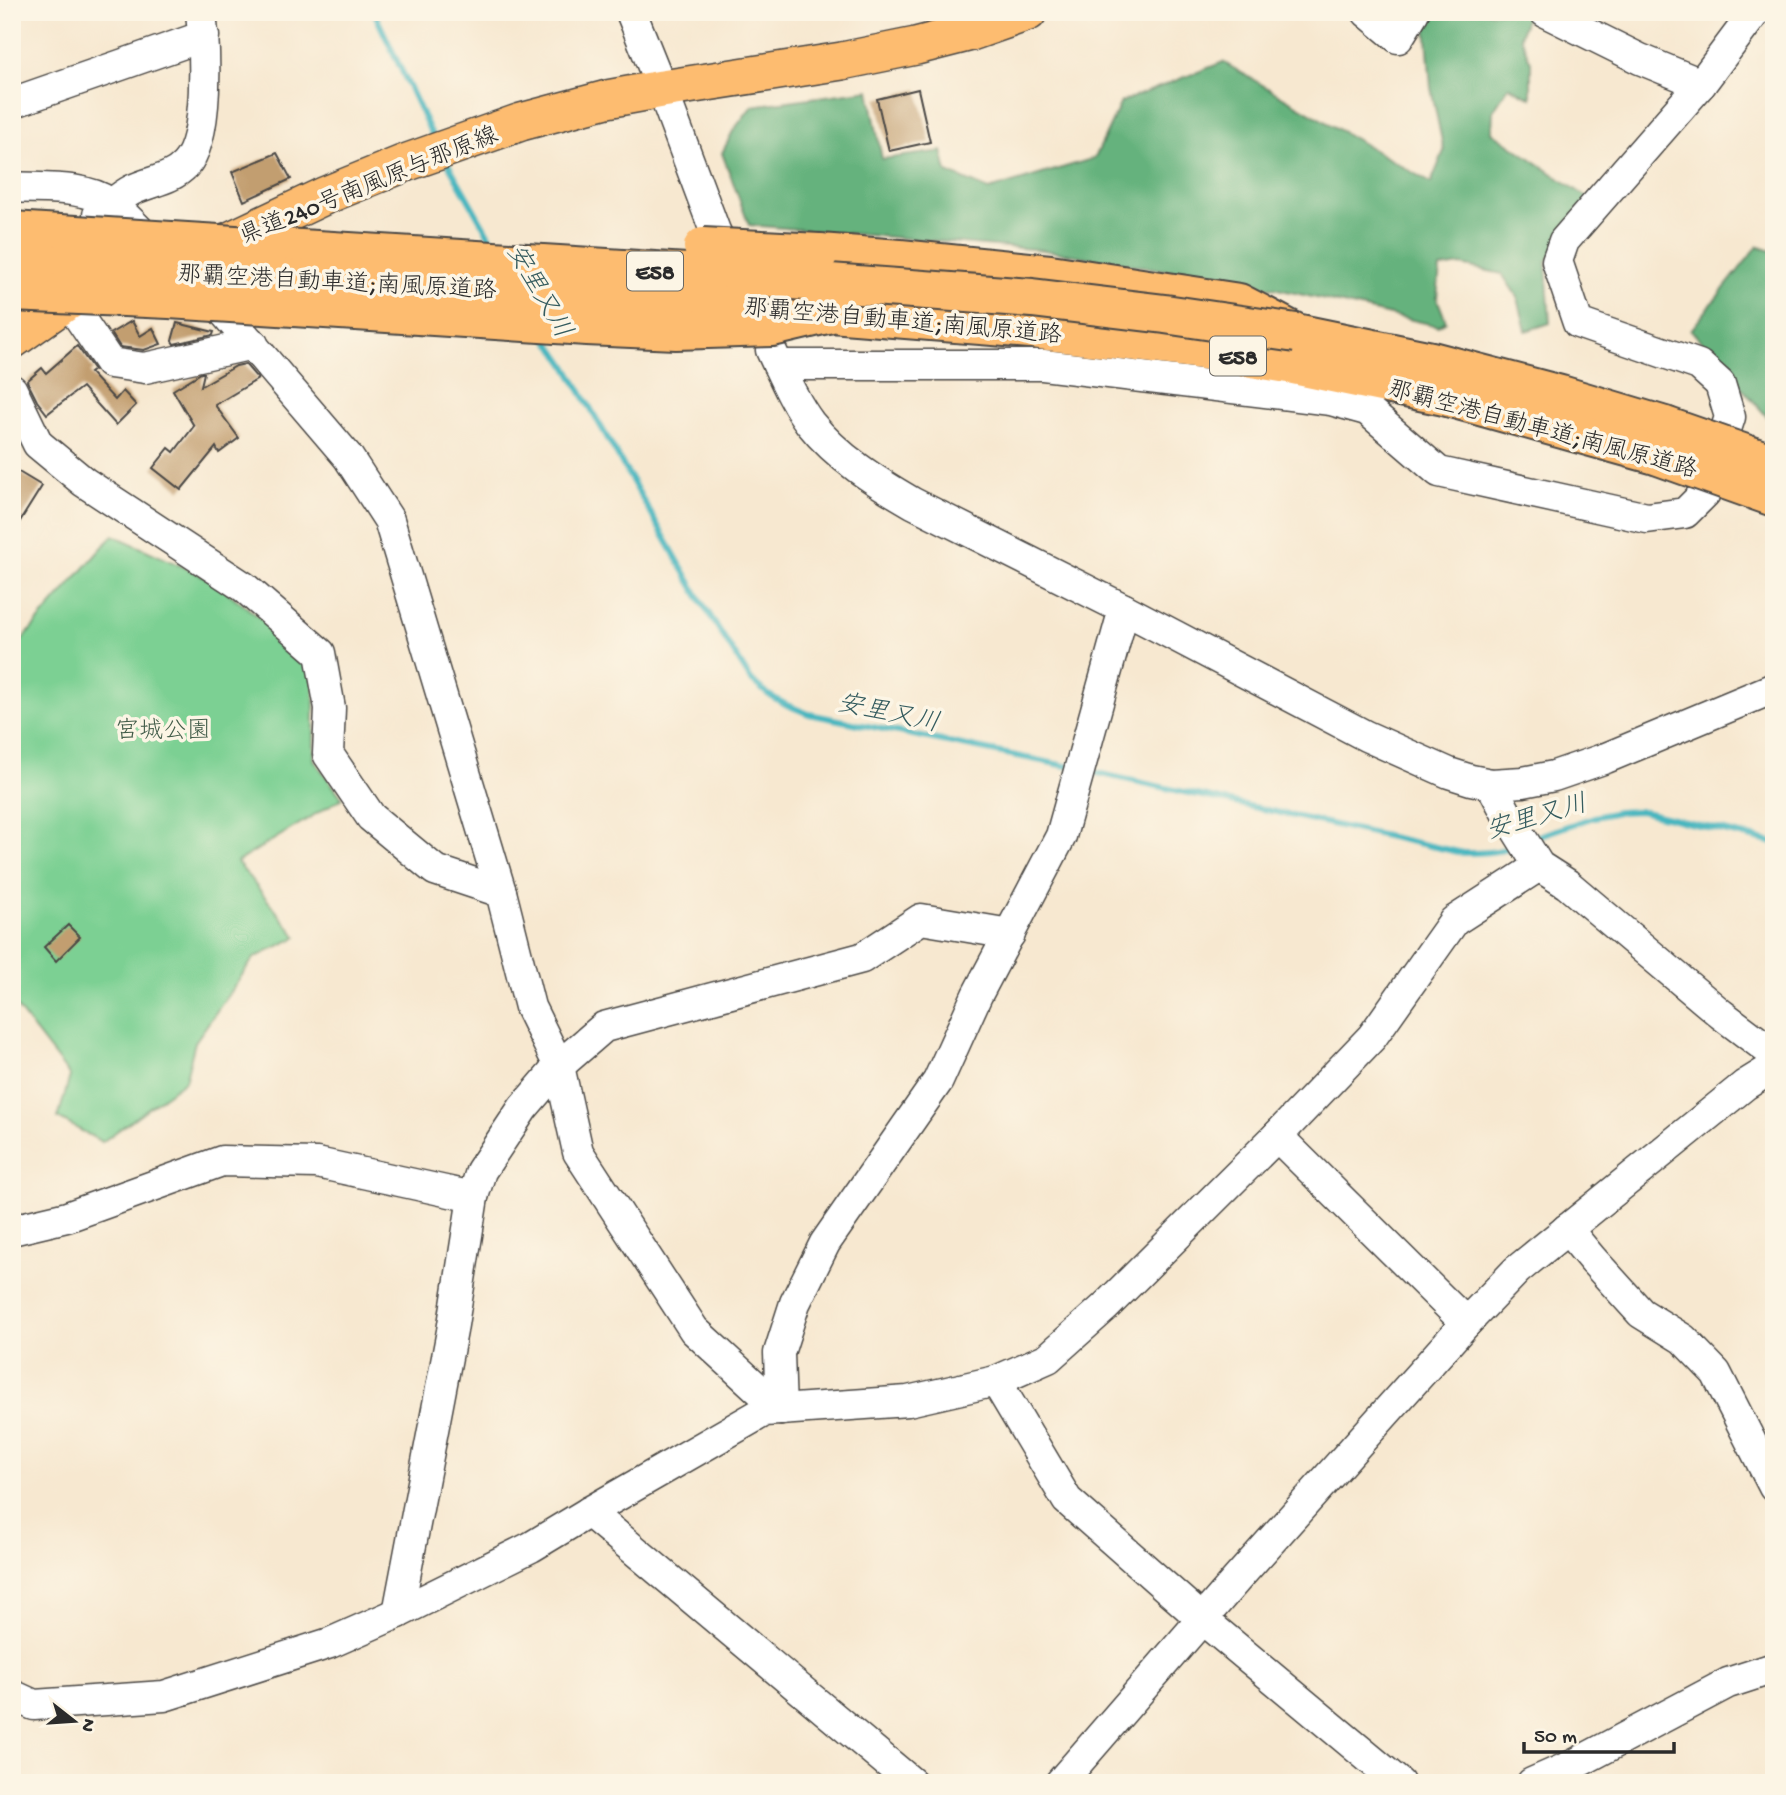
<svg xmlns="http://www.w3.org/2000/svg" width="1786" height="1795" viewBox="0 0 1786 1795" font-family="'Gochi Hand','Klee One',sans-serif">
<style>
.green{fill:#7cd093;stroke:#547e5f;stroke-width:2}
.forest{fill:#65b27d;stroke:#486e54;stroke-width:2}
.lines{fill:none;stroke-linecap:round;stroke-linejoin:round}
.stream{stroke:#47b6bf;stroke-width:6}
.building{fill:#c29e6f}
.minor-casing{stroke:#4a4744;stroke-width:33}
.major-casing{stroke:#4a4744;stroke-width:40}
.highway-casing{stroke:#4a4744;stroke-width:42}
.minor{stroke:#fff;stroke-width:30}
.major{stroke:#fdbc70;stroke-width:37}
.highway{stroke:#fdbc70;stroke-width:38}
.highway-bridge-casing{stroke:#4a4744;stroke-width:42;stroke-linecap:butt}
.highway-bridge{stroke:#fdbc70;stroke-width:38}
.labels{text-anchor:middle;stroke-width:7;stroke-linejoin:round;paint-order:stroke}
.shield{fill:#fcf5e5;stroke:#6a6863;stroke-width:2}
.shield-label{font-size:23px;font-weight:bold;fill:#2b2b2b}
.street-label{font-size:24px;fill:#2b2b2b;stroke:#fcf5e5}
.park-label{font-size:24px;fill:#435d4a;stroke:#fcf5e5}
.water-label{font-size:26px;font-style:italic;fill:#355c5f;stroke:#fcf5e5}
</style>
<rect width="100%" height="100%" fill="#fcf5e5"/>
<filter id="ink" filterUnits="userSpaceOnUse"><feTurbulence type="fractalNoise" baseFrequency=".0143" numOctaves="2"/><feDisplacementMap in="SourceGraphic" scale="14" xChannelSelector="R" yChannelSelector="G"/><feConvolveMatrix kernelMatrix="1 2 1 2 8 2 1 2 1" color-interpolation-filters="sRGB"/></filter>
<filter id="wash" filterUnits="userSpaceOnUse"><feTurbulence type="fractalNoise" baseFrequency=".00686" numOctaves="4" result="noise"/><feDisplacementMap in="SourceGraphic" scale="28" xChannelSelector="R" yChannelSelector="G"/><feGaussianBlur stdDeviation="1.57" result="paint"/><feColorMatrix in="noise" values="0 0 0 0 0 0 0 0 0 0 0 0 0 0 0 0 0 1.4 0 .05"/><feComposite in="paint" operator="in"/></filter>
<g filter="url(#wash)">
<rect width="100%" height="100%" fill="#f7e8d0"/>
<!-- green -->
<path class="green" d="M 113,535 L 212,580 L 303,652 L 314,674 L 314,760 L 342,798 L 237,862 L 297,937 L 254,958 L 195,1042 L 185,1081 L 102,1142 L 58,1118 L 70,1076 L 12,1001 L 12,640 L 22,640 Z"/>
<!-- forest -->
<g class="forest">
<path d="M 1436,12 L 1524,12 L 1527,15 L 1520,37 L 1531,62 L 1531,98 L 1509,86 L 1493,111 L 1492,132 L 1591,200 L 1546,263 L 1550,323 L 1526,331 L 1518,298 L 1502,274 L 1461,265 L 1440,268 L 1437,298 L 1446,321 L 1438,326 L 1273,288 L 1043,250 L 749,225 L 722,153 L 733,131 L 752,106 L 869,90 L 882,159 L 942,151 L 947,172 L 989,190 L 1095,158 L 1121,102 L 1223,62 L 1431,183 L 1444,151 L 1431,88 L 1426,24 Z"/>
<path d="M 1758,246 L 1774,252 L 1774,422 L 1769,419 L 1691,330 Z"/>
</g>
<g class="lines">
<!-- stream -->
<g class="stream">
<path d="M 374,12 L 434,139"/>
<path d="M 446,160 L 496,248"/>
<path d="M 546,337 L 565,364 L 704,606 L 751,680 L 769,695 L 787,705 L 809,714 L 1071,767"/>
<path d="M 1088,771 L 1463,853 C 1480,853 1500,853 1515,845"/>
<path d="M 1532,838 L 1594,817 L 1617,812 L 1640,811 L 1774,843"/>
</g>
</g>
<g id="blocks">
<!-- building -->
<g class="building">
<path d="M 918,89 L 930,142 L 889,151 L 877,99 Z"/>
<path d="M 277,153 L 291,179 L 244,201 L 232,172 Z"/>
<path d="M 132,321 L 140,336 L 153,328 L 161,344 L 144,350 L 120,347 L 111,333 Z"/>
<path d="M 177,323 L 214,332 L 213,335 L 174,344 L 172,341 Z"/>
<path d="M 77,346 L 94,370 L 90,373 L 115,400 L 123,391 L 136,405 L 116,425 L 82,387 L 47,414 L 37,401 L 27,381 L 42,368 L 46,373 Z"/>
<path d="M 245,364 L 258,379 L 215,405 L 239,438 L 219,453 L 216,447 L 181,490 L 153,468 L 169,448 L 174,452 L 194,426 L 173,390 L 201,373 L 204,373 L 201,386 L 236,366 Z"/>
<path d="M 12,468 L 42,486 L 12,534 Z"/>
<path d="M 68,925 L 80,937 L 56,961 L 44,947 Z"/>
</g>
</g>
</g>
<g filter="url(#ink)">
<use href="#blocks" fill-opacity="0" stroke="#4a4744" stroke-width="2"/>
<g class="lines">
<!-- minor casing -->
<g class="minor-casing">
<g id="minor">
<path d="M 631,12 L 662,89 L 715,231 L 731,264"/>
<path d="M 1367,12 L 1398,38 L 1414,12"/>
<path d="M 1545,12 L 1640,59 L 1701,84"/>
<path d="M 12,103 L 204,36"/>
<path d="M 12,187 C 43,189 84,185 110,203 C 124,213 141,233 154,245"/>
<path d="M 98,215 C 109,207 120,196 132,190 C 150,181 171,180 185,165 C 210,139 205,47 201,12"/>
<path d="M 207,292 L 348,457 L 389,520 L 501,892 L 530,1007 L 559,1066 L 578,1152 L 694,1330 L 781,1410"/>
<path d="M 68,301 L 110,363 L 145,368 L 253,344"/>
<path d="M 771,350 C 783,375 794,402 810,423 C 838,458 875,481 913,503 L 1124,609 L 1366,736 L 1449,773 L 1471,780 L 1491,784 L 1523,782 L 1554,776 L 1606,758 L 1774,688"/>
<path d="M 778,365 L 1043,365 L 1331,400 L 1367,410 L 1439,472 L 1647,518 L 1685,513 L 1705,493 L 1730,417 L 1720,384 L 1699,365 L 1578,323 L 1557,261 L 1564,241 L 1701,84 L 1755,12"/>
<path d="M 12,390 L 38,444 L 84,482 L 244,587 L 320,653 L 330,708 L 328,754 L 371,817 L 435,870 L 501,892"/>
<path d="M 1491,784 L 1509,818 L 1539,866 L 1567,884 L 1721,1014 L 1774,1054"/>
<path d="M 1277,1136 L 1466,1323"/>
<path d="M 1567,1229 L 1592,1259 L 1641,1313 L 1683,1339 L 1716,1373 L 1774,1487"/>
<path d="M 12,1230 L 67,1217 L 222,1161 L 317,1163 L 473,1197"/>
<path d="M 996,1381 L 1067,1500 L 1202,1619 L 1399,1783"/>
<path d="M 781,1410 L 779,1353 L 795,1303 L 825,1243 L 938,1081 L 977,995 L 1061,836 L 1124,609"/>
<path d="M 589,1512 L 912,1783"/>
<path d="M 398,1613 L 452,1331 L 473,1197 L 481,1171 L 523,1108 L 559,1066 L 604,1027 L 862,958 L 921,919 L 1010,934"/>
<path d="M 12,1695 L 34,1705 L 164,1696 L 330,1643 L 398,1613 L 531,1547 L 589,1512 L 765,1411 L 908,1401 L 996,1381 L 1048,1358 L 1105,1307 L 1277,1136 L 1372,1037 L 1454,921 L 1539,866"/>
<path d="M 1060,1783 L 1236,1580 L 1466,1323 L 1517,1270 L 1745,1085 L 1774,1067"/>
<path d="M 1532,1783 L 1575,1764 L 1728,1683 L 1774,1668"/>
</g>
</g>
<!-- major casing -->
<g class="major-casing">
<g id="major">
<path d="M 214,246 L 229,241 L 324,196 L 405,163 L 521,122 L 607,99 L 662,89 L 842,61 L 916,46 L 971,32 L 1028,12"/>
<path d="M 12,340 L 62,305 L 93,287"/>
</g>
</g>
<!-- highway casing -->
<g class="highway-casing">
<g id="highway">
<path d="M 819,253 L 900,259 L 1050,274 L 1239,303 L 1296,333 L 1432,361 L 1561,395 L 1665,426"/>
<path d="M 831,313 L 1031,329 L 1210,351 L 1288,364 L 1444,396 L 1656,455"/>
</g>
</g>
<!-- minor -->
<use href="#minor" class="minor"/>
<!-- major -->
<use href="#major" class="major"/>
<!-- highway -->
<use href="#highway" class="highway"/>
<!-- highway-bridge casing -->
<g class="highway-bridge-casing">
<g id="highway-bridge">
<path d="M 12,231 L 751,277 L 1032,298 L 1165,314 L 1296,333"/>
<path d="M 703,247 L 819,253"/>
<path d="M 12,262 L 734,306"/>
<path d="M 12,292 L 169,299 L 587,326 L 676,330 L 772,327 L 831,313"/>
<path d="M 1665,426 L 1774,464"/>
<path d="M 1656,455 L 1774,497"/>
</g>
</g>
<!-- highway-bridge -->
<use href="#highway-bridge" class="highway-bridge"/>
</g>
</g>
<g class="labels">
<!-- shield labels -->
<g class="shield">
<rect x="627" y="251.5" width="56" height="39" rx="5"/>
<rect x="1210" y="336.5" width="56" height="39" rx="5"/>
</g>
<g class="shield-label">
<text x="655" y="279">E58</text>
<text x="1238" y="364">E58</text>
</g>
<!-- street labels -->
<g class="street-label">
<text transform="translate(368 184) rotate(-22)" y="8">県道240号南風原与那原線</text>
<text transform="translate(337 281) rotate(3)" y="8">那覇空港自動車道;南風原道路</text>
<text transform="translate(903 320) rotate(5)" y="8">那覇空港自動車道;南風原道路</text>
<text transform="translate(1543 428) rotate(15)" y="8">那覇空港自動車道;南風原道路</text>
</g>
<!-- park labels -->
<g class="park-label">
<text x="163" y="737">宮城公園</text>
</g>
<!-- water labels -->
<g class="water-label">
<text transform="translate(541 290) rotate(60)" y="9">安里又川</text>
<text transform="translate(889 711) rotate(12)" y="9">安里又川</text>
<text transform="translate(1536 815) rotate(-16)" y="9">安里又川</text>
</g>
</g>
<!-- margin -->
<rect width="1786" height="1795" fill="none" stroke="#fcf5e5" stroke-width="42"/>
<!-- north arrow -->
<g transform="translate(74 1721) rotate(107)" stroke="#fcf5e5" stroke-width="5" paint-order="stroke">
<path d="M0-5L12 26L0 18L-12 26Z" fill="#2b2b2b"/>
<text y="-10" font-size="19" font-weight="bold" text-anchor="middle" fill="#2b2b2b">N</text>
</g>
<!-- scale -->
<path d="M1524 1742v10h150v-10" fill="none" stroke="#2b2b2b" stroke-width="3.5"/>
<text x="1534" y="1742" font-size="21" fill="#2b2b2b" stroke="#fcf5e5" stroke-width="5" paint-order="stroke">50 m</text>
</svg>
